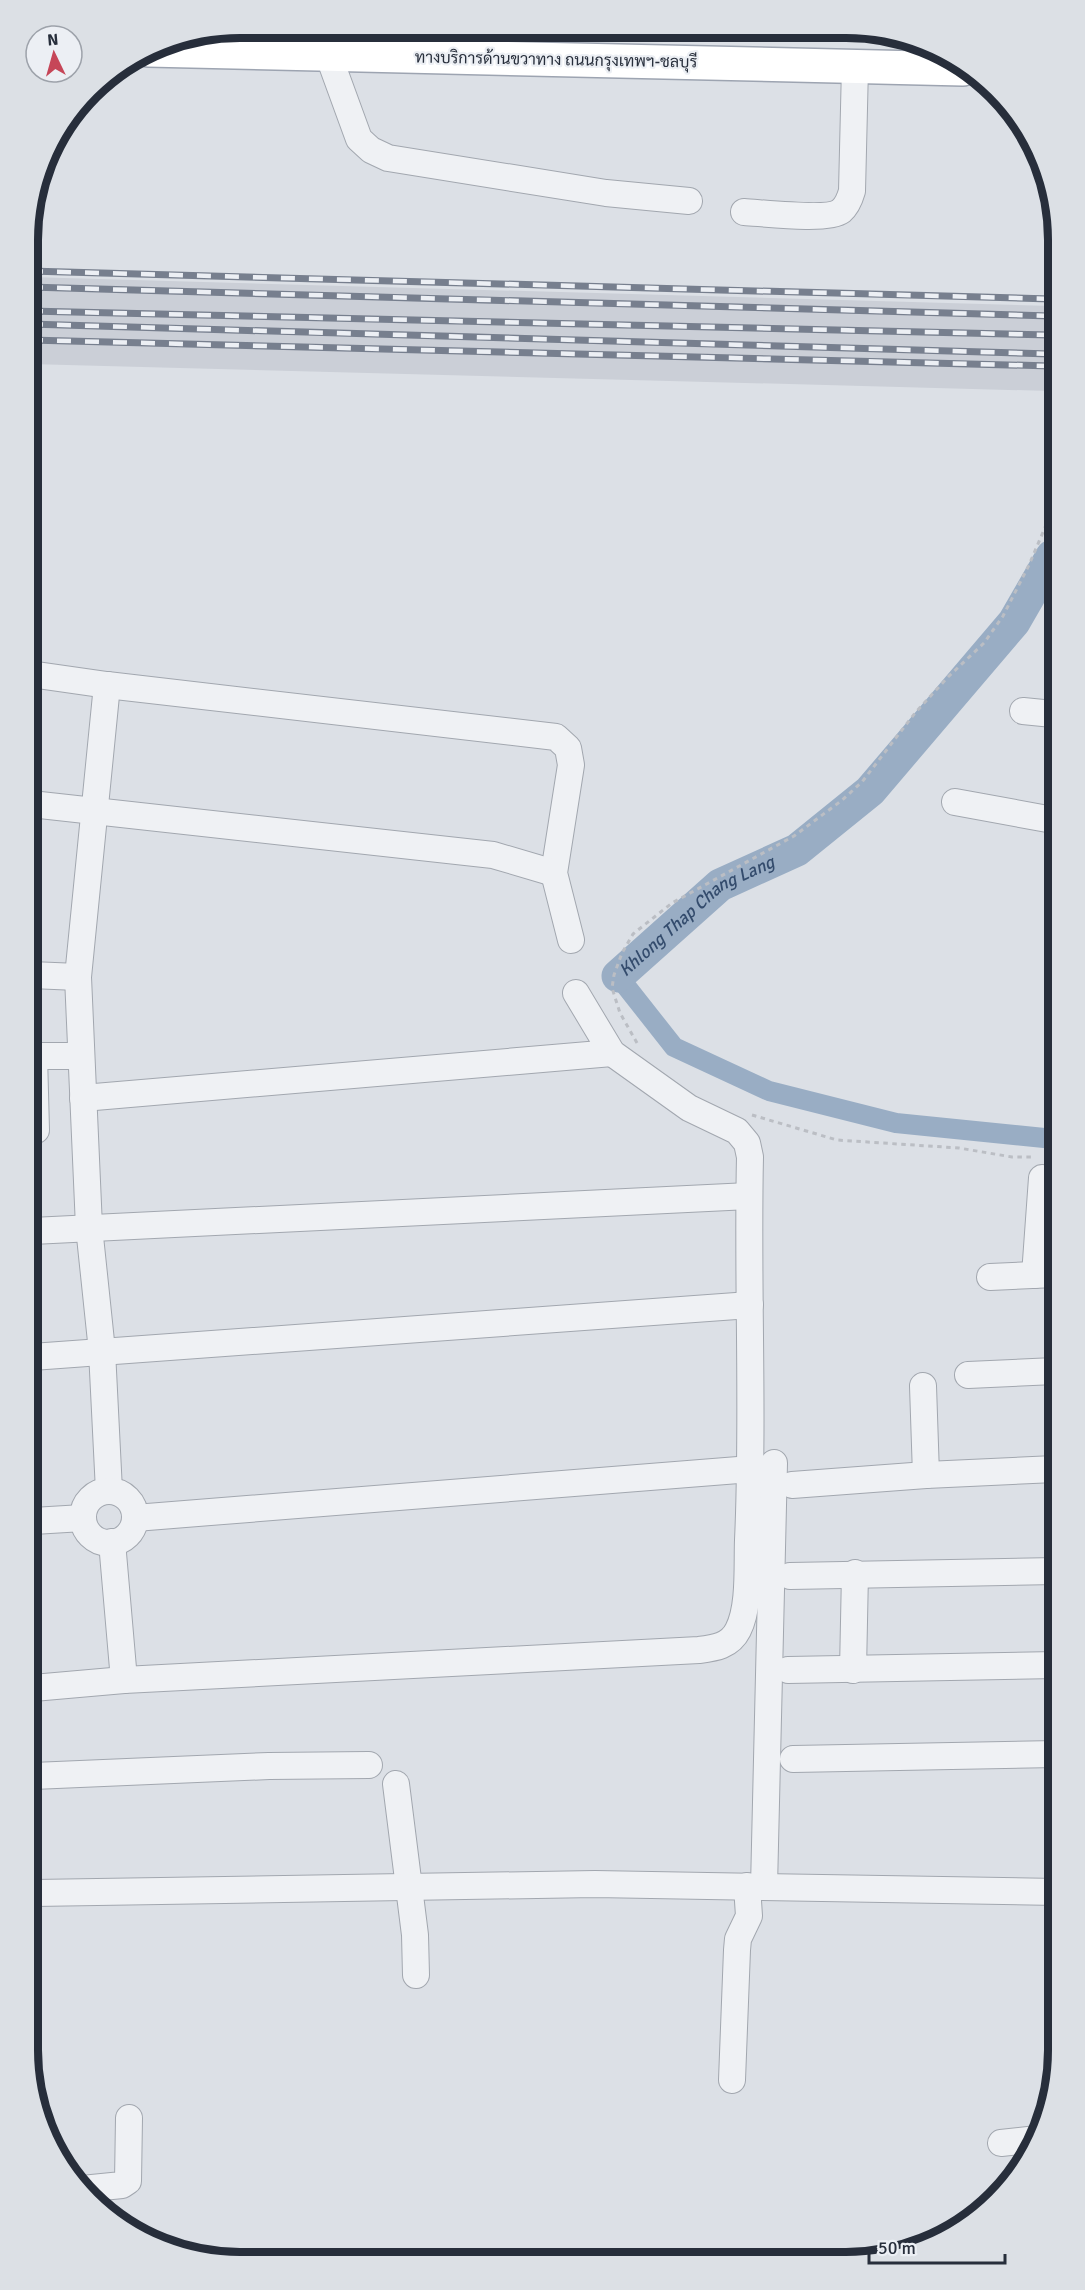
<svg xmlns="http://www.w3.org/2000/svg" width="1085" height="2290" viewBox="0 0 1085 2290" font-family="Signika,Sarabun,sans-serif">
<style>
.built{fill:#cbcfd7}
.lines{fill:none;stroke-linecap:round;stroke-linejoin:round}
.canal{stroke:#99adc4;stroke-width:20}
.river{stroke:#99adc4;stroke-width:33}
.minor-casing{stroke:#a2a7af;stroke-width:28}
.major-casing{stroke:#9da4b1;stroke-width:36}
.path{stroke:#bbbec4;stroke-width:3;stroke-dasharray:4.5 4.5;stroke-linecap:butt}
.minor{stroke:#eff1f4;stroke-width:26}
.major{stroke:#fff;stroke-width:33}
.rail-casing{stroke:#777f8e;stroke-width:7}
.rail{stroke:#eceff4;stroke-width:4.5;stroke-dasharray:14;stroke-linecap:butt}
.labels{text-anchor:middle;stroke-width:4.5;stroke-linejoin:round;paint-order:stroke}
.street-label{font-size:16px;fill:#272e3b;stroke:#eceff4}
.water-label{font-size:18px;font-style:italic;fill:#344c6d;stroke:#eceff4}
.rim{fill:none;stroke:#272e3b;stroke-width:8}
</style>
<rect width="100%" height="100%" fill="#dce0e6"/>
<!-- built -->
<path class="built" d="M 29,277 L 1051,306 L 1051,391 L 29,364 Z"/>
<g class="lines">
<!-- canal -->
<path class="canal" d="M 618,976 L 674,1047 L 769,1091 L 896,1123 L 1054,1139"/>
<!-- river -->
<path class="river" id="s1" d="M 618,976 L 720,885 L 797,850 L 870,791 L 1014,622 L 1052,556"/>
<!-- minor casing -->
<g class="minor-casing">
<g id="minor">
<path d="M 328,54 L 359,139 L 371,150 L 388,158 L 606,193 L 689,201"/>
<path d="M 744,212 C 763,213 828,221 841,211 C 847,206 850,198 852,191 L 855,67"/>
<path d="M 30,674 L 107,685 L 556,737 L 568,748 L 571,765 L 554,873 L 571,940"/>
<path d="M 107,685 L 78,977 L 89,1227 L 102,1351 L 109,1491"/>
<path d="M 1023,711 L 1053,714"/>
<path d="M 955,802 L 1053,820"/>
<path d="M 31,804 L 493,855 L 554,873"/>
<path d="M 31,975 L 78,977"/>
<path d="M 34,1055 L 36,1130"/>
<path d="M 31,1056 L 81,1056"/>
<path d="M 83,1098 L 612,1053"/>
<path d="M 32,1231 L 749,1196"/>
<path d="M 1035,1275 L 1042,1178"/>
<path d="M 990,1277 L 1055,1274"/>
<path d="M 32,1357 L 750,1305"/>
<path d="M 968,1375 L 1055,1371"/>
<path d="M 923,1386 L 926,1475"/>
<path d="M 792,1485 L 926,1475 L 1055,1469"/>
<circle cx="109" cy="1517" r="26"/>
<path d="M 135,1518 L 751,1469"/>
<path d="M 33,1521 L 83,1518"/>
<path d="M 112,1542 L 124,1680"/>
<path d="M 790,1576 L 1056,1571"/>
<path d="M 788,1670 L 1056,1665"/>
<path d="M 853,1670 L 855,1573"/>
<path d="M 33,1688 L 124,1680 L 699,1650 C 715,1648 730,1646 738,1630 C 750,1607 747,1566 748,1540 C 754,1412 747,1285 750,1157 L 747,1143 L 737,1131 L 689,1108 L 612,1053 L 576,993"/>
<path d="M 793,1759 L 1056,1754"/>
<path d="M 33,1776 L 269,1766 L 369,1765"/>
<path d="M 396,1784 L 415,1935 L 416,1975"/>
<path d="M 764,1887 L 774,1463"/>
<path d="M 34,1893 L 595,1884 L 1057,1892"/>
<path d="M 732,2080 L 737,1950 L 738,1939 L 749,1916 L 747,1886"/>
<path d="M 1001,2143 L 1037,2139"/>
<path d="M 82,2189 L 122,2185 L 128,2181 L 129,2118"/>
</g>
</g>
<!-- major casing -->
<g class="major-casing">
<path id="major" d="M 148,50 L 963,69"/>
</g>
<!-- path -->
<g class="path">
<path d="M 637,1043 L 620,1013 L 612,988 L 614,975 L 622,953 L 633,934 L 672,903 L 794,836 L 841,801 L 862,782 L 915,713 L 948,677 L 984,643 L 1003,616 L 1029,565 L 1052,511"/>
<path d="M 752,1115 L 837,1140 L 959,1148 L 1012,1157 L 1034,1157"/>
</g>
<!-- minor -->
<use href="#minor" class="minor"/>
<!-- major -->
<use href="#major" class="major"/>
<!-- rail casing -->
<g class="rail-casing">
<g id="rail">
<path d="M 29,271 L 1051,299"/>
<path d="M 29,287 L 1051,316"/>
<path d="M 29,311 L 1051,335"/>
<path d="M 29,324 L 1051,354"/>
<path d="M 29,340 L 1051,366"/>
</g>
</g>
<!-- rail -->
<use href="#rail" class="rail"/>
</g>
<g class="labels">
<!-- street labels -->
<g class="street-label">
<text transform="translate(556 59) rotate(1)" y="6">ทางบริการด้านขวาทาง ถนนกรุงเทพฯ-ชลบุรี</text>
</g>
<!-- water labels -->
<g class="water-label">
<text dy="6" stroke="none"><textPath href="#s1" startOffset="100">Khlong Thap Chang Lang</textPath></text>
</g>
</g>
<!-- crop -->
<path d="M0 0H1085V2290H0ZM240 38H846A202 202 0 0 1 1048 240V2050A202 202 0 0 1 846 2252H240A202 202 0 0 1 38 2050V240A202 202 0 0 1 240 38Z" fill="#dce0e5" fill-rule="evenodd"/>
<path class="rim" d="M240 38H846A202 202 0 0 1 1048 240V2050A202 202 0 0 1 846 2252H240A202 202 0 0 1 38 2050V240A202 202 0 0 1 240 38Z"/>
<!-- north arrow -->
<g transform="translate(54 54) rotate(355)"><circle r="28" fill="#eceff4" stroke="#9da2aa" stroke-width="1.5"/>
<path d="M0-4.5L10 22L0 15L-10 22Z" fill="#c64658"/>
<text y="-9" font-size="16" font-weight="bold" text-anchor="middle" fill="#272e3b">N</text>
</g>
<!-- scale -->
<path d="M869 2254v9h136v-9" fill="none" stroke="#272e3b" stroke-width="3"/>
<text x="878" y="2254" font-size="18" fill="#272e3b" stroke="#eceff4" stroke-width="4.5" paint-order="stroke">50 m</text>
</svg>
